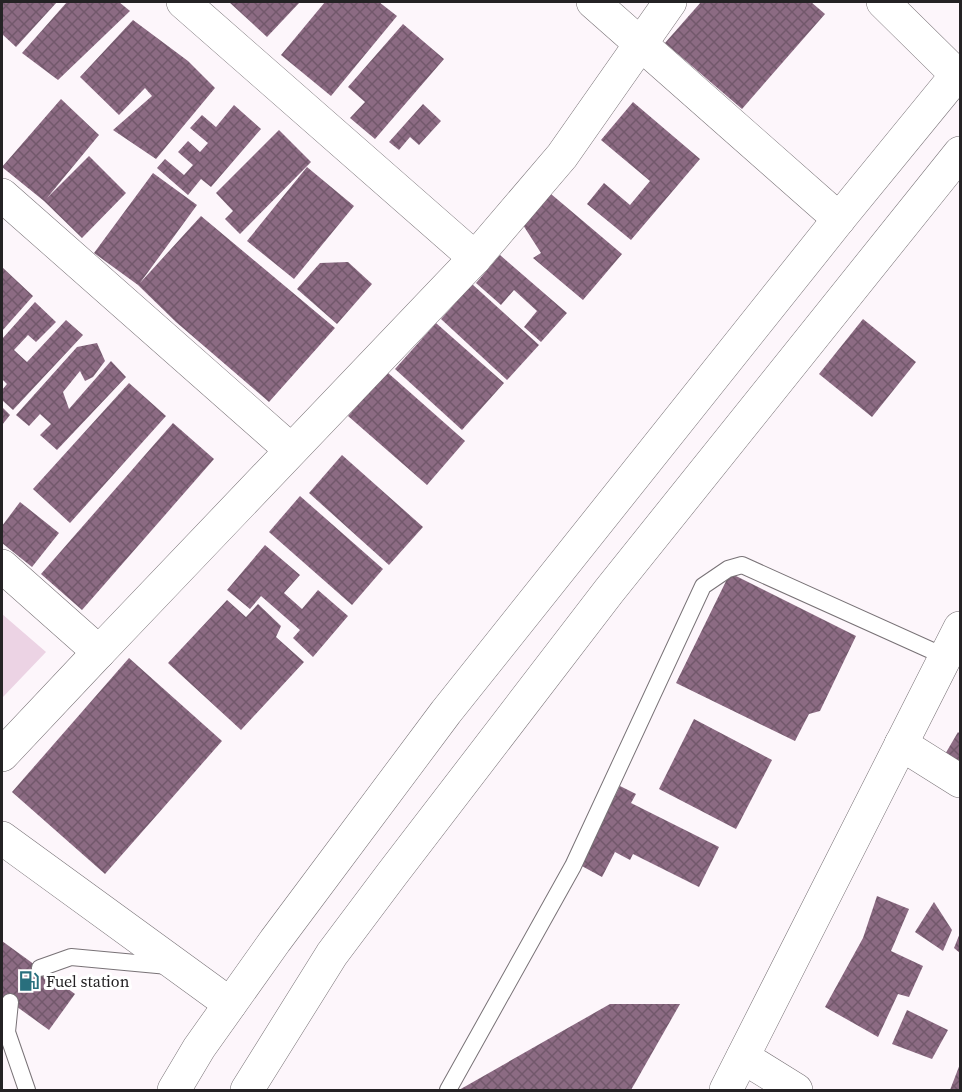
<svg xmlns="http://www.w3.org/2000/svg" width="962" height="1092" viewBox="0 0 962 1092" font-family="'Source Serif 4',serif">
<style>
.green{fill:#ecd3e4}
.building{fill:url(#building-cross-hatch)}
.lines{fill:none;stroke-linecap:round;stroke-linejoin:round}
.service-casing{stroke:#787276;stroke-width:18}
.minor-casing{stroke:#787276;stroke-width:34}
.tertiary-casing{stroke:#787276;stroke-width:34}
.primary-casing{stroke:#787276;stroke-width:34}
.service{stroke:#fff;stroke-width:16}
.minor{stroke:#fff;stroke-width:33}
.tertiary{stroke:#fff;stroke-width:33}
.primary{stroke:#fff;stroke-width:33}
.labels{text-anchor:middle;stroke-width:6;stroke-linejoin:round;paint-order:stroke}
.poi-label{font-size:16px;fill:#242224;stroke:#fff;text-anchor:start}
</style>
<defs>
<pattern id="building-cross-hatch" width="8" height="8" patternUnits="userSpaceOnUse" patternTransform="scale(1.5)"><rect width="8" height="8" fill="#8c6b83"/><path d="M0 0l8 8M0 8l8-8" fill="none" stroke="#72586b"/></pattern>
</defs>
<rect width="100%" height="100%" fill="#fdf6fb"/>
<!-- green -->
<path class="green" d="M 2,614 L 46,652 L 2,698 Z"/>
<!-- building -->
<g class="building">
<path d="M 2,2 L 57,2 L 16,47 L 2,34 Z"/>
<path d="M 67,2 L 119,2 L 130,11 L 58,80 L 22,53 Z"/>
<path d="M 229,2 L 300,2 L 267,37 Z"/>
<path d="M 325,2 L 379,2 L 397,16 L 331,96 L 281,55 Z"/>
<path d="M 701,2 L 811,2 L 825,14 L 742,109 L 665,43 Z"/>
<path d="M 133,20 L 188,61 L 215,88 L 156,159 L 113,130 L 152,96 L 145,88 L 119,115 L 80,77 Z"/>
<path d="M 403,24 L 444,59 L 375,139 L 350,118 L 365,102 L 348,87 Z"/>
<path d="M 61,99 L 99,135 L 47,198 L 89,156 L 126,193 L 82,238 L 44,201 L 2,167 Z"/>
<path d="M 633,102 L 700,159 L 631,240 L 587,204 L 604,183 L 630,205 L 650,181 L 601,140 Z"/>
<path d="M 423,104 L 441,121 L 419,145 L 410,137 L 399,150 L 389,142 Z"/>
<path d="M 234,105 L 261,129 L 211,187 L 201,179 L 188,195 L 157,168 L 165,159 L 184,175 L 193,165 L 178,152 L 188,141 L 200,152 L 208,143 L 190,128 L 202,115 L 216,127 Z"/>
<path d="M 279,130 L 311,162 L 240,234 L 225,219 L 233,211 L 216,193 Z"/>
<path d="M 307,167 L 354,206 L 294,279 L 247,241 Z"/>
<path d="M 153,173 L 197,205 L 140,283 L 201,216 L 335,328 L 269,402 L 176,322 L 138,285 L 94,253 Z"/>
<path d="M 551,194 L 622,254 L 583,300 L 533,258 L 541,253 L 523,225 Z"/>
<path d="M 500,255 L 567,313 L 541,342 L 524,327 L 537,311 L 514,290 L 501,305 L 476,283 Z"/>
<path d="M 348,262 L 372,284 L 337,324 L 297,289 L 320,263 Z"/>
<path d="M 2,267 L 33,296 L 2,331 Z"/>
<path d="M 472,284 L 539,345 L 507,380 L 441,319 Z"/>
<path d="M 35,302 L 56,322 L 36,342 L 28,335 L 14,350 L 27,362 L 66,320 L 83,335 L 13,410 L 2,400 L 2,390 L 7,384 L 2,379 L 2,339 Z"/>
<path d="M 863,319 L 916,362 L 872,417 L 819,374 Z"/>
<path d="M 436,323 L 504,383 L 462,430 L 395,369 Z"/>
<path d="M 97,343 L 105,361 L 93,377 L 85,381 L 80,371 L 63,392 L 69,409 L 111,361 L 126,377 L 57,450 L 40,435 L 51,424 L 40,414 L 29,426 L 16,415 L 77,347 Z"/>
<path d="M 387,372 L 465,441 L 427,485 L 348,416 Z"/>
<path d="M 129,383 L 166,416 L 70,523 L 33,489 Z"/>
<path d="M 2,407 L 10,415 L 2,425 Z"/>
<path d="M 173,423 L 214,459 L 82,610 L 41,574 Z"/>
<path d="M 342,455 L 423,527 L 389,565 L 309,493 Z"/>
<path d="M 300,496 L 383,569 L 352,605 L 269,532 Z"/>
<path d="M 20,502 L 59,533 L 32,567 L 2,543 L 2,526 Z"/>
<path d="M 265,545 L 300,575 L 284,593 L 302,609 L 318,590 L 348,616 L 313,657 L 293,638 L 300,630 L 261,596 L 250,609 L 227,590 Z"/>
<path d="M 730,573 L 856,636 L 820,711 L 809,714 L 795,741 L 676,683 Z"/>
<path d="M 227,600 L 246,617 L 258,604 L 281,626 L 276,637 L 304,662 L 241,730 L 168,663 Z"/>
<path d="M 129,658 L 222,741 L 105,874 L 12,792 Z"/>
<path d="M 694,719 L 772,760 L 736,829 L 659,789 Z"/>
<path d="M 958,732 L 960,734 L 960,765 L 944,756 Z"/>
<path d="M 620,786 L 636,794 L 631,803 L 719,847 L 699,887 L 633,854 L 630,860 L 615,852 L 602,877 L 580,865 Z"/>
<path d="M 877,896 L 909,909 L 891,951 L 923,966 L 909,997 L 898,994 L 878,1037 L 825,1007 L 863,938 Z"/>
<path d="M 934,902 L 952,930 L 943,951 L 915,932 Z"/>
<path d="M 960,933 L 960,953 L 954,948 Z"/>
<path d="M 2,941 L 75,994 L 49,1030 L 2,996 Z"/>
<path d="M 610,1004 L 680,1004 L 631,1090 L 459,1090 Z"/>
<path d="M 907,1010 L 948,1030 L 932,1059 L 892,1044 Z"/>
<path d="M 960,1064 L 960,1090 L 950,1090 Z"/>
</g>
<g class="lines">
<!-- service casing -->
<g class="service-casing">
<g id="service">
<path d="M 40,968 L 71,957 L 168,966"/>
<path d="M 10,1002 L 7,1032 L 27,1090"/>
<path d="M 448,1090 L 573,866 L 703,586 L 728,569 L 742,565 L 946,657"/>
</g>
</g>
<!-- minor casing -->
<g class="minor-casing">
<g id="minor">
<path d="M 183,2 L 475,258"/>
<path d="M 593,2 L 839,219"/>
<path d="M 883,2 L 957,75"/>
<path d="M 2,195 L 291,450"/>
<path d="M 2,566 L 99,652 L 475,258 L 562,156 L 670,2"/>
<path d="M 901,744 L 960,781"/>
<path d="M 2,755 L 99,652"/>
<path d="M 2,838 L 230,1004"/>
<path d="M 743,1057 L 796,1090"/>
</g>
</g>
<!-- tertiary casing -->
<g class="tertiary-casing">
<path id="tertiary" d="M 726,1090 L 960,628"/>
</g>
<!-- primary casing -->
<g class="primary-casing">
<g id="primary">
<path d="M 174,1090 L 199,1048 L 275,941 L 446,712 L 839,219 L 960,71"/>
<path d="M 247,1090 L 332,954 L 392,874 L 609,591 L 960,153"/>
</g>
</g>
<!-- service -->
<use href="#service" class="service"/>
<!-- minor -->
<use href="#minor" class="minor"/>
<!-- tertiary -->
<use href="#tertiary" class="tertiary"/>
<!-- primary -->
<use href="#primary" class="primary"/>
</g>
<!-- icons -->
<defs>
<g id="fuel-bare" transform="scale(1.62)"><path d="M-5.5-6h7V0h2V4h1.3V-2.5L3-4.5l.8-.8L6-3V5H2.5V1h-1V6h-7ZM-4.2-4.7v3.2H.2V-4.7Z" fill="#296f7d" stroke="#fff" stroke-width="2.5" paint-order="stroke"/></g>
</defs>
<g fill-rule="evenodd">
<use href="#fuel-bare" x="29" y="981"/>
</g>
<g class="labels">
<!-- poi labels -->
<g class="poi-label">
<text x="46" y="987">Fuel station</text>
</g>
</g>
<!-- border -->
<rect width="962" height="1092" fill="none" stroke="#242224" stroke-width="6"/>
</svg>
